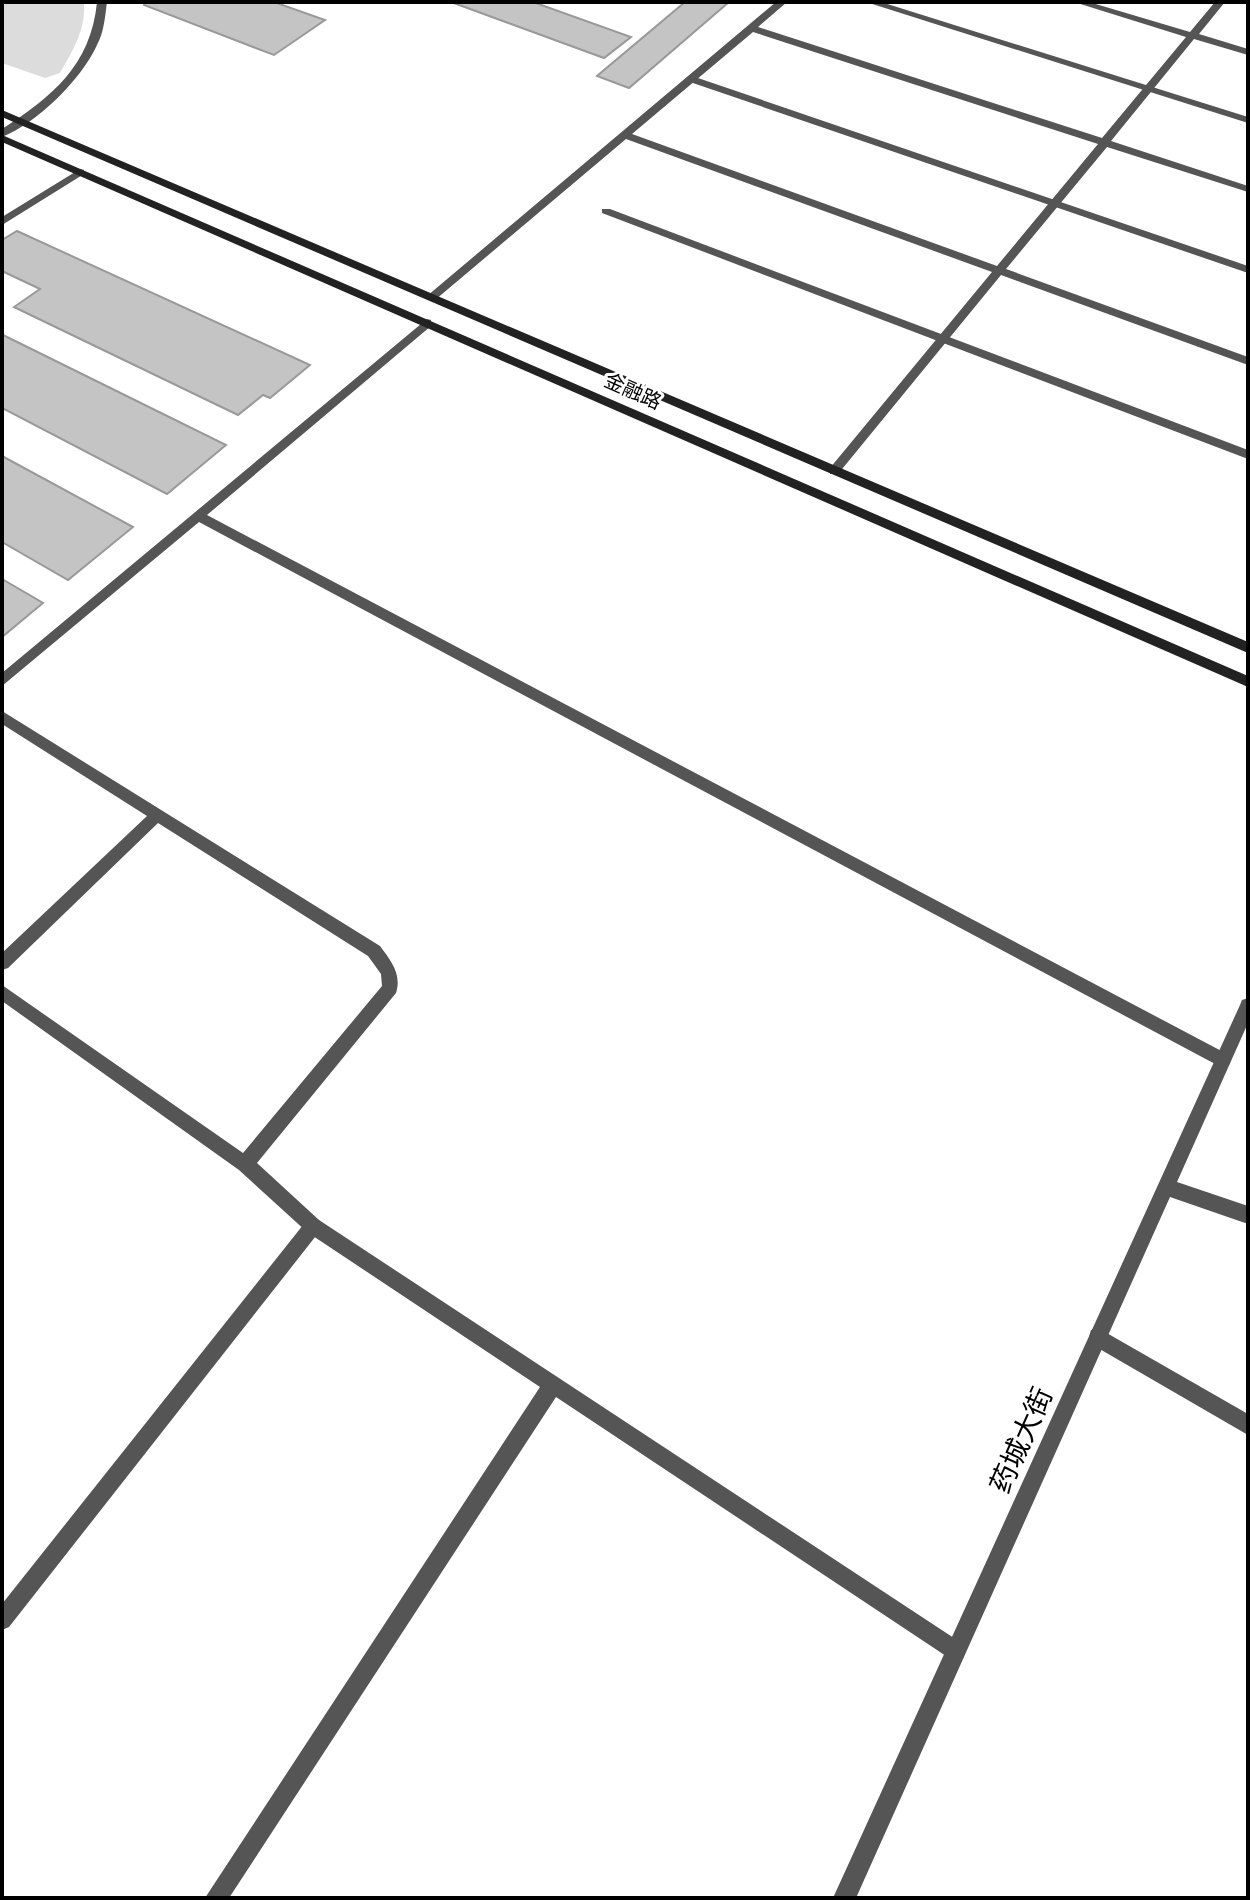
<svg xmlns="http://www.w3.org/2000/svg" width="1250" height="1900" viewBox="0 0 1250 1900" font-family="'Source Sans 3','Noto Sans SC',sans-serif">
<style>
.green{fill:#dcdcdc}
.building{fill:#c4c4c4;stroke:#999;stroke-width:2}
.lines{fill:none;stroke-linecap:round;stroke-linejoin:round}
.service{fill:#555;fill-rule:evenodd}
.minor{fill:#555;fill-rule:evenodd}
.tertiary{fill:#555;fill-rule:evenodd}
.secondary{fill:#222;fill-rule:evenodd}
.labels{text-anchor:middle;stroke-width:6;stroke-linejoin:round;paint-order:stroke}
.far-street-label{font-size:20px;fill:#000;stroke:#fff}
.near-street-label{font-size:28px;fill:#000;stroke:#fff}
</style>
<rect width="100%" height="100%" fill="#fff"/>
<!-- green -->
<path class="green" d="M 2,2 L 84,2 C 86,30 73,50 60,73 L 45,78 L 2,63 Z"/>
<!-- building -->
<g class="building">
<path d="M 145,2 L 274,2 L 325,20 L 274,55 L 144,5 Z"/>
<path d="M 451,2 L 533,2 L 631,37 L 604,58 Z"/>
<path d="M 685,2 L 729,2 L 629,88 L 597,76 Z"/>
<path d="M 17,231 L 310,365 L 270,398 L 263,395 L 238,415 L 14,307 L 40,289 L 2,271 L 2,240 Z"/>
<path d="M 3,335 L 226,445 L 167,494 L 2,408 Z"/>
<path d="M 2,456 L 133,527 L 68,580 L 2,542 Z"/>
<path d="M 2,579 L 43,603 L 2,637 Z"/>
</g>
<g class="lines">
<!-- service -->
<g class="service">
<path d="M 866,2 L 881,2 L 1248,117 L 1248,123 Z"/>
<path d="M 687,77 L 695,77 L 1248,266 L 1248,273 L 687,81 Z"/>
<path d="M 602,209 L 610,209 L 1248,450 L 1248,459 L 602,213 Z"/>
<path d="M 313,1217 L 319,1220 L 322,1226 L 319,1232 L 9,1627 L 2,1630 L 2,1604 L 307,1220 Z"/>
<path d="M 1098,1328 L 1248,1414 L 1248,1435 L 1091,1344 L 1089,1337 L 1091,1330 Z"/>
</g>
<!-- minor -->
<g class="minor">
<path d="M 97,2 L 107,2 C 105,17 104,32 97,45 C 81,80 37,123 2,137 L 2,129 C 52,97 91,65 97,2 Z"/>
<path d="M 776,2 L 787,2 L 758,27 L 1102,138 L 1186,37 L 1074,2 L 1089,2 L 1190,32 L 1215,2 L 1225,2 L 1199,34 L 1248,49 L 1248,55 L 1194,39 L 1111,141 L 1248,186 L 1248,192 L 1107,147 L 1006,269 L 1248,357 L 1248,365 L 1001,275 L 838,474 L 830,474 L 830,468 L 992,272 L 626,139 L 435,300 L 427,300 L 427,296 ZM 753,32 L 1098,144 L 997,266 L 632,134 Z"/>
<path d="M 80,169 L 84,170 L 84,174 L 2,225 L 2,217 Z"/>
<path d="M 427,319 L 431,320 L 431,326 L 207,515 L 1229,1055 L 1231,1060 L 1229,1065 L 1223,1068 L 1217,1065 L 199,522 L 2,686 L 2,673 Z"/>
<path d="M 2,711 L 380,946 C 391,961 402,974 396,993 L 257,1163 L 319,1220 L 963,1644 L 966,1651 L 963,1658 L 956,1661 L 949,1658 L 556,1397 L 229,1898 L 205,1898 L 540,1387 L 307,1232 L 239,1170 L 2,1001 L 2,985 L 243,1153 L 382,986 L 381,974 L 368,956 L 158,823 L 8,968 L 2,970 L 2,953 L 147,816 L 2,724 Z"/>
</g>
<!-- tertiary -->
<path class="tertiary" d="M 1248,998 L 1248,1023 L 1177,1182 L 1248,1206 L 1248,1224 L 1170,1197 L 856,1898 L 833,1898 L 1240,1005 L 1242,1000 Z"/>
<!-- secondary -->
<g class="secondary">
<path d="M 2,110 L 1248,642 L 1248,653 L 2,117 Z"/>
<path d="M 2,135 L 1248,676 L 1248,687 L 2,142 Z"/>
</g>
</g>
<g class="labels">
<!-- far-street labels -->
<g class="far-street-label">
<text transform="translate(633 391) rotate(24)" y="7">金融路</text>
</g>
<!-- near-street labels -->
<g class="near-street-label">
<text transform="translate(1021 1440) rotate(-66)" y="10">药城大街</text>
</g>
</g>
<!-- border -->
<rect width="1250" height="1900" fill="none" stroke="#000000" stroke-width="8"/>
</svg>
